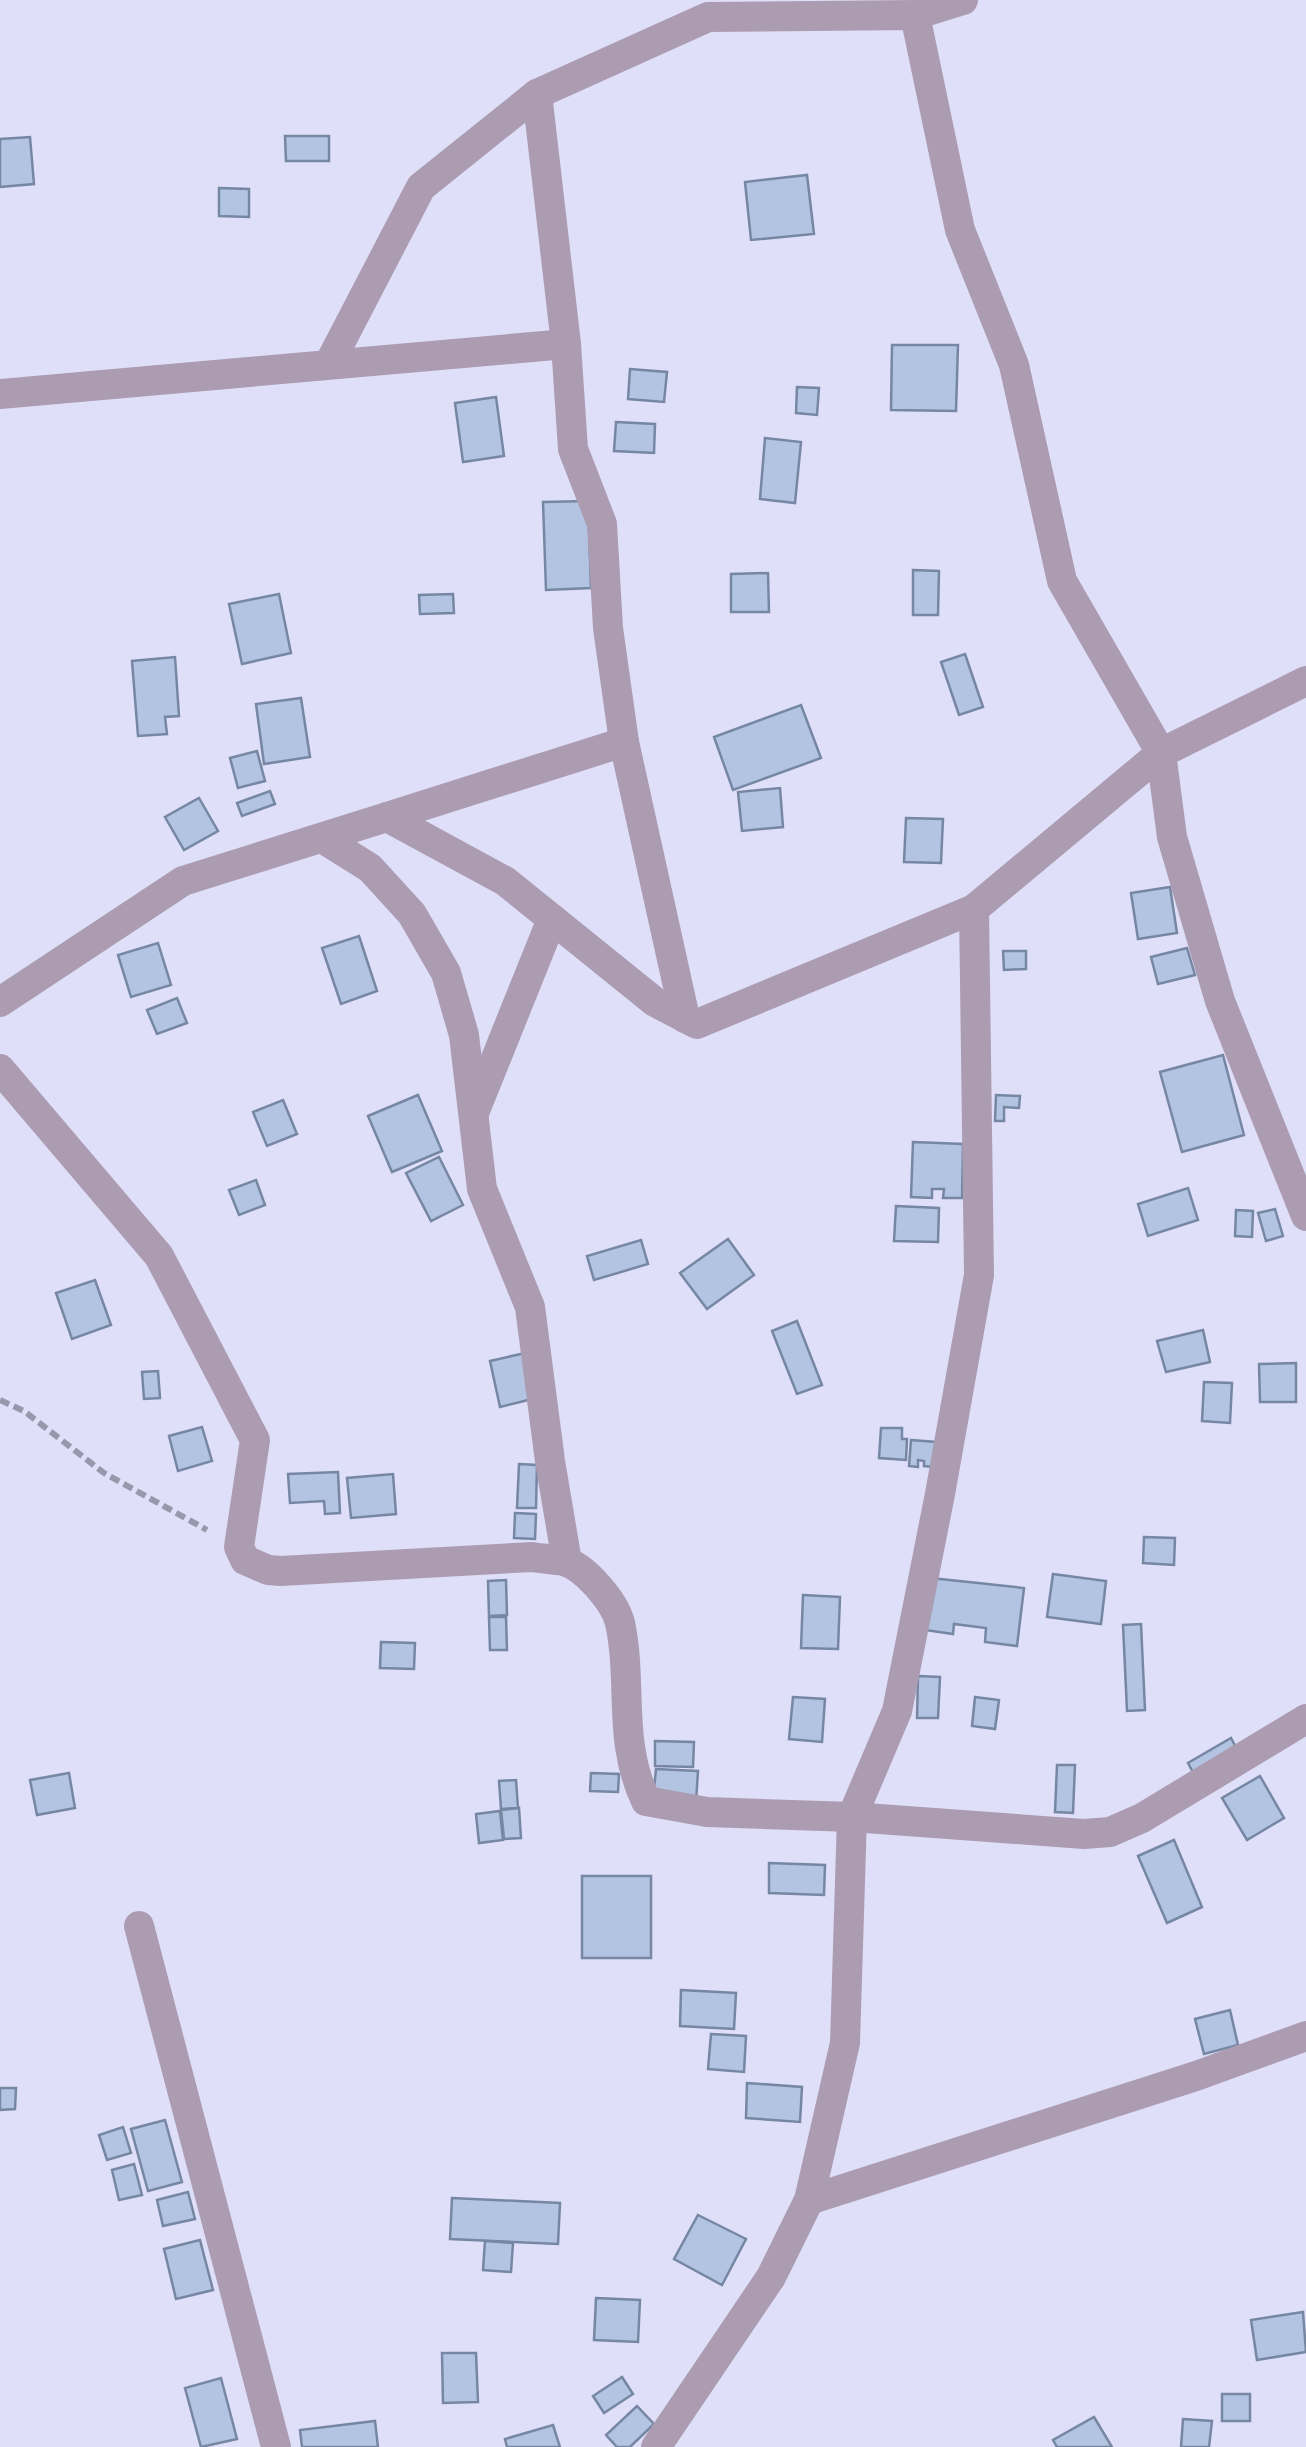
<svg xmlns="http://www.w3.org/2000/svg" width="1306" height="2447" viewBox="0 0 1306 2447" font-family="'PT Sans Narrow',sans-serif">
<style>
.building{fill:#b2c4e2;stroke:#7687a3;stroke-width:2.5}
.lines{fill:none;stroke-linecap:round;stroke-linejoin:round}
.path{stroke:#9897ac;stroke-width:6;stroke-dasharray:10 5;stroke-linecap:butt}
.street{stroke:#ac9cb2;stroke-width:30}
</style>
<rect width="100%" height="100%" fill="#e0dffa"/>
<!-- building -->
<g class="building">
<path d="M 285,136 L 329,136 L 329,161 L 286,161 Z"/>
<path d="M 30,137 L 34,184 L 0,187 L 0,139 Z"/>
<path d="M 807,175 L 814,234 L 751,240 L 745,182 Z"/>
<path d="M 219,188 L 249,189 L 249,217 L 219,216 Z"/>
<path d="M 892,345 L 958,345 L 956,411 L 891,410 Z"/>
<path d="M 630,369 L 667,372 L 664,402 L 628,399 Z"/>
<path d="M 797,387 L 819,388 L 817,415 L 796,413 Z"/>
<path d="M 496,397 L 504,456 L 463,462 L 455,403 Z"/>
<path d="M 616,422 L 655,424 L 654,453 L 614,451 Z"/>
<path d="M 765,438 L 801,442 L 795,503 L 760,499 Z"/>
<path d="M 588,501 L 591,588 L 546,590 L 543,502 Z"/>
<path d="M 913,570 L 939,571 L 938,615 L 913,615 Z"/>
<path d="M 768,573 L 769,612 L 731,612 L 731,574 Z"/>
<path d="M 279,594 L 291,653 L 242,664 L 229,604 Z"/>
<path d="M 453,594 L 454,613 L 420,614 L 419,595 Z"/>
<path d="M 965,654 L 983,707 L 959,715 L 941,662 Z"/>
<path d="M 175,657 L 179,716 L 165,717 L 167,734 L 138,736 L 132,661 Z"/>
<path d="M 301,698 L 310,757 L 264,764 L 256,704 Z"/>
<path d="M 801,705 L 821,758 L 733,790 L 714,737 Z"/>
<path d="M 257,751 L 265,781 L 238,788 L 230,758 Z"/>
<path d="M 780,788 L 783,827 L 742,831 L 738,792 Z"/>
<path d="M 270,791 L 275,804 L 242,816 L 237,803 Z"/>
<path d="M 199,798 L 218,831 L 184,850 L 165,817 Z"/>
<path d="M 906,818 L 943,819 L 941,863 L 904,862 Z"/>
<path d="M 1170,887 L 1177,933 L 1138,939 L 1131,893 Z"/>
<path d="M 359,936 L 377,991 L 341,1004 L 322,948 Z"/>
<path d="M 158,943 L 171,985 L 131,997 L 118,955 Z"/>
<path d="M 1187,948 L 1195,975 L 1158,984 L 1151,957 Z"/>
<path d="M 1003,951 L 1026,951 L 1026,969 L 1004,970 Z"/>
<path d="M 177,998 L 187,1023 L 157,1034 L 147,1010 Z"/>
<path d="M 1223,1055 L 1244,1135 L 1182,1152 L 1160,1072 Z"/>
<path d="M 418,1095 L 442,1151 L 392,1172 L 368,1116 Z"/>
<path d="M 996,1095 L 1020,1096 L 1019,1108 L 1004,1107 L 1004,1121 L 995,1121 Z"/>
<path d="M 283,1100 L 297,1134 L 267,1146 L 253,1112 Z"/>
<path d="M 913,1142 L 963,1144 L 962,1198 L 943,1198 L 944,1189 L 932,1189 L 932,1198 L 911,1197 Z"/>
<path d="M 439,1157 L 463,1205 L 431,1221 L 406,1173 Z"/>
<path d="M 256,1180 L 265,1205 L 239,1215 L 229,1190 Z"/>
<path d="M 1188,1188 L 1198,1220 L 1148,1236 L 1138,1204 Z"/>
<path d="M 896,1206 L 939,1208 L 938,1242 L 894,1241 Z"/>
<path d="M 1275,1209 L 1283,1236 L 1266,1241 L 1258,1213 Z"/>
<path d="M 1236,1210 L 1253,1211 L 1252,1237 L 1235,1236 Z"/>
<path d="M 728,1239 L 754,1275 L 707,1309 L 680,1273 Z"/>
<path d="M 641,1240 L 648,1264 L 594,1280 L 587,1256 Z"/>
<path d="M 95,1280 L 111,1325 L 72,1339 L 56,1293 Z"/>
<path d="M 797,1321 L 822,1385 L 797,1394 L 772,1331 Z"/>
<path d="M 1203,1330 L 1210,1362 L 1166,1372 L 1157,1341 Z"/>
<path d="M 525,1353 L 536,1398 L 500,1407 L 490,1361 Z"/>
<path d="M 1296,1363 L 1296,1402 L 1260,1402 L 1259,1364 Z"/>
<path d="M 158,1371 L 160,1398 L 144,1399 L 142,1372 Z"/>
<path d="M 1204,1382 L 1232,1383 L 1230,1423 L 1202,1421 Z"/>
<path d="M 202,1427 L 212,1461 L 178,1471 L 169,1436 Z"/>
<path d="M 881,1428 L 902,1428 L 902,1439 L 907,1439 L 906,1460 L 879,1458 Z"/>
<path d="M 911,1440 L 936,1442 L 934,1467 L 924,1466 L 924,1461 L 918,1460 L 918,1467 L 909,1466 Z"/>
<path d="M 519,1464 L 537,1465 L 536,1508 L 517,1508 Z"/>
<path d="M 338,1472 L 340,1513 L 325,1514 L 324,1501 L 290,1503 L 288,1474 Z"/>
<path d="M 393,1474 L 396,1514 L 351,1518 L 347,1478 Z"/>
<path d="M 515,1513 L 536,1514 L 535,1539 L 514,1538 Z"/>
<path d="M 1144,1537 L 1175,1538 L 1174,1565 L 1143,1563 Z"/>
<path d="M 1053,1574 L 1106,1581 L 1101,1624 L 1047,1617 Z"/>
<path d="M 931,1578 L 1024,1588 L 1017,1646 L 985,1642 L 986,1628 L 954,1624 L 953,1634 L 925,1630 Z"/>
<path d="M 506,1580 L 507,1615 L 489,1616 L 488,1581 Z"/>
<path d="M 803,1595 L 840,1597 L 838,1649 L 801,1648 Z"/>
<path d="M 489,1617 L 506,1617 L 507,1650 L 490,1650 Z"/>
<path d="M 1141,1624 L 1145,1710 L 1127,1711 L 1123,1625 Z"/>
<path d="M 381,1642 L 415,1643 L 414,1669 L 380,1668 Z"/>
<path d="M 918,1676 L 940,1677 L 938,1718 L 917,1718 Z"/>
<path d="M 793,1697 L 825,1699 L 822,1742 L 789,1739 Z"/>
<path d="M 975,1697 L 999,1700 L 995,1729 L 972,1726 Z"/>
<path d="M 1231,1738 L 1238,1751 L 1195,1776 L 1188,1763 Z"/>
<path d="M 655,1741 L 694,1742 L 693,1767 L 655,1766 Z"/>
<path d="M 1057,1765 L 1075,1765 L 1073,1813 L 1055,1812 Z"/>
<path d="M 656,1769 L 698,1771 L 696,1802 L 653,1799 Z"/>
<path d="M 69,1773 L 75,1808 L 37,1815 L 30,1780 Z"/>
<path d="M 591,1773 L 619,1774 L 618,1792 L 590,1791 Z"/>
<path d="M 1260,1776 L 1284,1818 L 1247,1840 L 1222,1798 Z"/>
<path d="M 516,1780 L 518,1808 L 501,1809 L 499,1781 Z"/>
<path d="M 519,1808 L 521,1838 L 504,1839 L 501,1810 Z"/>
<path d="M 500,1811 L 503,1840 L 479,1843 L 476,1814 Z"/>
<path d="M 1174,1840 L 1202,1907 L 1167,1923 L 1138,1856 Z"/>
<path d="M 769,1863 L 825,1865 L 824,1895 L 769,1893 Z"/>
<rect x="582" y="1876" width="69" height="82"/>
<path d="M 681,1990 L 736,1993 L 734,2029 L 680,2026 Z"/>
<path d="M 1230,2010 L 1238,2045 L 1204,2054 L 1195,2019 Z"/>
<path d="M 711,2034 L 746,2036 L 744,2072 L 708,2069 Z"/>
<path d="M 747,2083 L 802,2087 L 800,2122 L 746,2118 Z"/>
<path d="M 0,2088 L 16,2088 L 15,2109 L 0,2110 Z"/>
<path d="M 165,2120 L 182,2182 L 148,2191 L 131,2129 Z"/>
<path d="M 123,2127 L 131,2153 L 107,2160 L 99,2135 Z"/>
<path d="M 134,2164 L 142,2195 L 119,2200 L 112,2170 Z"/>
<path d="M 188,2192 L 195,2219 L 163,2226 L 157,2200 Z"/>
<path d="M 452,2198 L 560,2203 L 558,2244 L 450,2239 Z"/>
<path d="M 698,2215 L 746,2239 L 722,2285 L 674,2259 Z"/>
<path d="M 200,2240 L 213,2290 L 176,2299 L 164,2249 Z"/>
<path d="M 485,2241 L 513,2243 L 511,2272 L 483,2270 Z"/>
<path d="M 596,2298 L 640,2300 L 638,2342 L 594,2340 Z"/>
<path d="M 1303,2312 L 1306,2352 L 1257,2360 L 1251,2320 Z"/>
<path d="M 442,2353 L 476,2353 L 478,2402 L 443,2403 Z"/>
<path d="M 622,2377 L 633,2394 L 604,2413 L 593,2396 Z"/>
<path d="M 221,2378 L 237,2439 L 201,2447 L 185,2388 Z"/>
<rect x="1222" y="2394" width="28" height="27"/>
<path d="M 637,2406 L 654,2424 L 630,2447 L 617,2447 L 606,2435 Z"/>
<path d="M 1094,2417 L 1112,2447 L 1057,2447 L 1053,2440 Z"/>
<path d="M 1183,2419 L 1212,2421 L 1209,2447 L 1181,2447 Z"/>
<path d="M 375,2421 L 378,2447 L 302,2447 L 300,2430 Z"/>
<path d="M 553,2425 L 560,2447 L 507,2447 L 505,2439 Z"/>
</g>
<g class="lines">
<!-- path -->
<path class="path" d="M 0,1400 L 24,1411 L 104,1473 L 207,1530"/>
<!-- street -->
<g class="street">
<path d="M 915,15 L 963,0"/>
<path d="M 537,94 L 566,344 L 573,449 L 602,524 L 608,628 L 624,742 L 685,1018"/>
<path d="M 329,364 L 421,187 L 537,94 L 708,17 L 915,15 L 960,230 L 1014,365 L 1062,581 L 1161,753 L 1172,837 L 1220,1001 L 1306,1216"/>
<path d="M 0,394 L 566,344"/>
<path d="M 387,817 L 624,742"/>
<path d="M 322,838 L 370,868 L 412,914 L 446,973 L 464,1035 L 482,1189 L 530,1307 L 550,1461 L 567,1562"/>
<path d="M 0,1002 L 183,881 L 387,817 L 505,881 L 655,1002 L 697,1024 L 974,909"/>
<path d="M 0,1069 L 159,1256 L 255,1440 L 239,1547 L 245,1560 L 268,1570 L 281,1571 L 532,1557 C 543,1559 554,1559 564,1561 C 585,1567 615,1602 620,1623 C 633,1684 617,1740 646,1801 L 707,1812 L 852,1817 L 1084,1834 L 1110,1832 L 1142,1818 L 1306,1719"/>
<path d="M 474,1113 L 552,919"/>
<path d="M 139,1926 L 276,2447"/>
<path d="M 809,2200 L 1196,2076 L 1306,2036"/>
<path d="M 656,2447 L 771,2277 L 809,2200 L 845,2043 L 852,1817 L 897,1711 L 940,1494 L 979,1275 L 974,909 L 1161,753 L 1306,681"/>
</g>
</g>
</svg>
